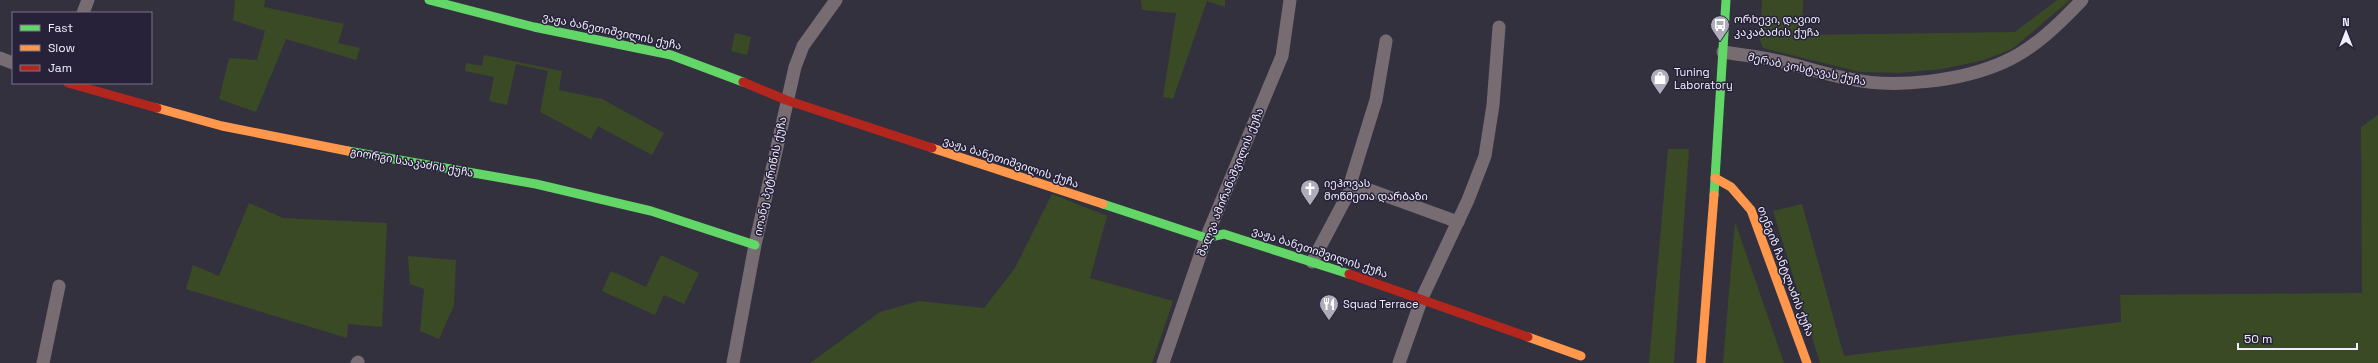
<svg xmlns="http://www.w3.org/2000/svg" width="2378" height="363" viewBox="0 0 2378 363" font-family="'Space Grotesk','Noto Sans Georgian',sans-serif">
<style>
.green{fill:#3a4a25}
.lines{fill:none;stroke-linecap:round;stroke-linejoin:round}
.street{stroke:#766c71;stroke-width:13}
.fast{stroke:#63d668;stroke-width:9}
.slow{stroke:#ff974d;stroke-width:9}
.jam{stroke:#b3261e;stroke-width:9}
.labels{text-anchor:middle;stroke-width:3;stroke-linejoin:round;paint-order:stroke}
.poi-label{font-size:11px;fill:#f1effd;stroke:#27223a;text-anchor:start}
.street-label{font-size:11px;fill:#f1effd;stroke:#27223a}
</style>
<rect width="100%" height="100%" fill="#34313f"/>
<!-- green -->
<g class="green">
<path d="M 235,0 L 265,0 L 264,7 L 344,24 L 338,43 L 360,48 L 356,60 L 286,39 L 256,112 L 219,99 L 229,58 L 257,60 L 265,31 L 233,20 Z"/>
<path d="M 1141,0 L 1225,0 L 1225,7 L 1207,1 L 1173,99 L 1163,97 L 1176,13 L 1142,10 Z"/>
<path d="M 1762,0 L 1803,0 L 1802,35 L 2015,32 L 2057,0 L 2070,0 L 2012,49 L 1984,60 L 1942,69 L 1899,73 L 1860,72 L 1763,48 L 1760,40 Z"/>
<path d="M 735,33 L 751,37 L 747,55 L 731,51 Z"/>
<path d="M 484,55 L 562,71 L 559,90 L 602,99 L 664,133 L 652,155 L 598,126 L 591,139 L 540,112 L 548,71 L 516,64 L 507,105 L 489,101 L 494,77 L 465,71 L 466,63 L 482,66 Z"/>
<path d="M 2378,115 L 2378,363 L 1820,363 L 1773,211 L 1802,204 L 1844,356 L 2121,322 L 2120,295 L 2362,293 L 2361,127 Z"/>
<path d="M 1668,149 L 1689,149 L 1674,363 L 1649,363 Z"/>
<path d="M 1052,194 L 1107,216 L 1090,278 L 1173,301 L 1152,363 L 810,363 L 880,312 L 919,301 L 984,308 L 1015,268 Z"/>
<path d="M 249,203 L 283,218 L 387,223 L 382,327 L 348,324 L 347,338 L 186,289 L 193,265 L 219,276 Z"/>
<path d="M 1735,222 L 1784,363 L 1723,363 Z"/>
<path d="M 661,255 L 699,273 L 684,304 L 664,295 L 655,315 L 602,291 L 611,271 L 646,287 Z"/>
<path d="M 408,256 L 456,260 L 454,305 L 439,339 L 420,331 L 424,289 L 410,284 Z"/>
</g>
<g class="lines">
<!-- street -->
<g class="street">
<path d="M 83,13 L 88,0"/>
<path d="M 1723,52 C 1740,55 1757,56 1774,60 C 1799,65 1824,74 1850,79 C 1895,89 1962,81 2004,62 C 2034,49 2060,23 2082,0"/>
<path d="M 0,58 L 13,63"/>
<path d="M 1357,189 L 1351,181 L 1376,100 L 1386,41"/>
<path d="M 1312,262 L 1348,194 L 1357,189 L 1367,189 L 1458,222"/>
<path d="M 43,363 L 59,286"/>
<path d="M 357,363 L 358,362"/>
<path d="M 733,363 L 755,245 L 795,67 L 803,46 L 836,0"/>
<path d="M 1163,363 L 1206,238 L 1282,56 L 1290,0"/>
<path d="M 1399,363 L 1422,298 L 1468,200 L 1485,156 L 1493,105 L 1499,27"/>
</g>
<!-- fast -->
<g class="fast">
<path d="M 429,0 L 534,27 L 671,55 L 743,82"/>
<path d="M 348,151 L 536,184 L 651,211 L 755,245"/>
<path d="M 1714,195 L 1726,0"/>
<path d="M 1103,204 L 1206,238 L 1224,234 L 1349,274"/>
</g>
<!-- slow -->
<g class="slow">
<path d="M 157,108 L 222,126 L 348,151"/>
<path d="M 932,148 L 1103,204"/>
<path d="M 1715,178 L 1731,187 L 1751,210 L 1807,363"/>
<path d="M 1528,337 L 1581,356"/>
<path d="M 1701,363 L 1714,195"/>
</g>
<!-- jam -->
<g class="jam">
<path d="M 743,82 L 786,100 L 932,148"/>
<path d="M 68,83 L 157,108"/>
<path d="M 1349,274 L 1528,337"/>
</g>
</g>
<!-- icons -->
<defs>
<g id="bus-pin" transform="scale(1)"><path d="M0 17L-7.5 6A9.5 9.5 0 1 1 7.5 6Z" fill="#afacba" stroke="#27223a"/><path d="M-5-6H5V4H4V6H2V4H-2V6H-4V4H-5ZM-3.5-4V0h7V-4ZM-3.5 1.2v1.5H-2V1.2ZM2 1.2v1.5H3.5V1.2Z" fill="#fff"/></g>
<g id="shop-pin" transform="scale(1)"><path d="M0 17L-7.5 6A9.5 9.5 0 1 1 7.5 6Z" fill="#afacba" stroke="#27223a"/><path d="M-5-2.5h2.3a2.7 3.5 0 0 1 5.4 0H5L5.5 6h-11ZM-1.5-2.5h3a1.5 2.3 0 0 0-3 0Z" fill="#fff"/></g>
<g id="church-pin" transform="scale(1)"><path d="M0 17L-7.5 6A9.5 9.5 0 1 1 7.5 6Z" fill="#afacba" stroke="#27223a"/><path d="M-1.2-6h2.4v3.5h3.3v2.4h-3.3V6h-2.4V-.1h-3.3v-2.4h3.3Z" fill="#fff"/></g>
<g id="restaurant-pin" transform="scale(1)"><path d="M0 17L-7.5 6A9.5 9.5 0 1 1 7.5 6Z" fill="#afacba" stroke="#27223a"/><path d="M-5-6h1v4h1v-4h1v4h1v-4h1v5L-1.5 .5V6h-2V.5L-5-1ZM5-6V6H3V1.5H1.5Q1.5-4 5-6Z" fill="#fff"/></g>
</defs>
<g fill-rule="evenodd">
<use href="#bus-pin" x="1720" y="25"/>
<use href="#shop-pin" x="1660" y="78"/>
<use href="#church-pin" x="1310" y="189"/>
<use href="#restaurant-pin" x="1329" y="304"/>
</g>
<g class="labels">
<!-- poi labels -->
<g class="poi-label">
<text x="1734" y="23">ორხევი, დავით<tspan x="1734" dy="13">კაკაბაძის ქუჩა</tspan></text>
<text x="1674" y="76">Tuning<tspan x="1674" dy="13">Laboratory</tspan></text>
<text x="1324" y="187">იეჰოვას<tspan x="1324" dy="13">მოწმეთა დარბაზი</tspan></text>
<text x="1343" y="308">Squad Terrace</text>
</g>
<!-- street labels -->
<g class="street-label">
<text transform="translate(612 31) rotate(12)" y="4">ვაჟა ბანეთიშვილის ქუჩა</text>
<text transform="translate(1807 69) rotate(12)" y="4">მერაბ კოსტავას ქუჩა</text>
<text transform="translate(412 162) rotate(10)" y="4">გიორგი სააკაძის ქუჩა</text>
<text transform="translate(1011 162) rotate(18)" y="4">ვაჟა ბანეთიშვილის ქუჩა</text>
<text transform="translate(770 176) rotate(-78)" y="4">იოანე პეტრიწის ქუჩა</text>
<text transform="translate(1230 182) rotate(-68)" y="4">შალვა ამირანაშვილის ქუჩა</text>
<text transform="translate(1320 252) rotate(18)" y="4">ვაჟა ბანეთიშვილის ქუჩა</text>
<text transform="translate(1786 271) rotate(69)" y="4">თენგიზ ჩანტლაძის ქუჩა</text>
</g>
</g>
<!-- legend -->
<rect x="12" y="12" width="140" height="72" fill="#27223a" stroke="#787488"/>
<rect x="20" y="25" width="20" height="6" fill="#63d668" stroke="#787488"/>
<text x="48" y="32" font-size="12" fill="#f1effd">Fast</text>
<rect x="20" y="45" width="20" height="6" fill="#ff974d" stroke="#787488"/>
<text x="48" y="52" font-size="12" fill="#f1effd">Slow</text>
<rect x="20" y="65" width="20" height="6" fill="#b3261e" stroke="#787488"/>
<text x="48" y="72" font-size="12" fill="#f1effd">Jam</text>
<!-- north arrow -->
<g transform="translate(2346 32)" stroke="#27223a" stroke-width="3" paint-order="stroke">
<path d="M0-3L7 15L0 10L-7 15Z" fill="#f1effd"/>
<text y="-6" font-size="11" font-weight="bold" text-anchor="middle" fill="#f1effd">N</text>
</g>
<!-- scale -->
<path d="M2238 343v6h119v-6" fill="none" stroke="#f1effd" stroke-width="2"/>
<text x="2244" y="343" font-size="12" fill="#f1effd" stroke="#27223a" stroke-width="3" paint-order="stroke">50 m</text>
</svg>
